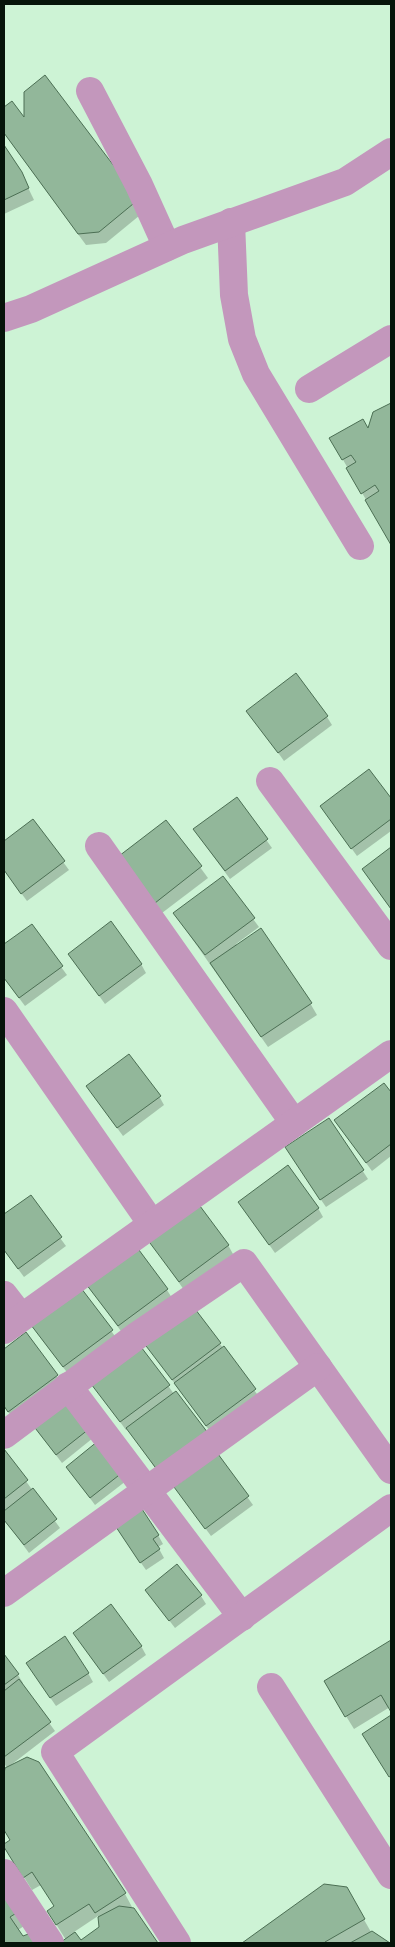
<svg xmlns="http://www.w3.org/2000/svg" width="395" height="1947" viewBox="0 0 395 1947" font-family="'Source Serif 4',serif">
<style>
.shadow{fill:#0003;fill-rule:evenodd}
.building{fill:#92b79a;stroke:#4c6f54}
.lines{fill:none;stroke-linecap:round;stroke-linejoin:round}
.minor{stroke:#c397bc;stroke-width:28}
</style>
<rect width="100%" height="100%" fill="#cdf3d5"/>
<!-- shadow -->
<g class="shadow">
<path d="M 12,103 L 25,121 L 145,211 L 106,243 L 86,245 L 4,133 L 4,109 Z"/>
<path d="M 4,147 L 21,173 L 34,200 L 4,214 Z"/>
<path d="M 391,405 L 391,543 L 331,439 L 368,431 L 374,413 Z"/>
<path d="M 248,711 L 327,717 L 332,725 L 284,761 Z"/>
<path d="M 369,770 L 391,800 L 391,831 L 357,856 L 321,806 Z"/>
<path d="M 237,799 L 272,848 L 230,879 L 200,838 Z"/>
<path d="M 33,821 L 69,870 L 27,901 L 4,870 L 4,842 Z"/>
<path d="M 166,821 L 208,878 L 162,913 L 127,867 Z"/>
<path d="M 391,849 L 391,909 L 363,870 Z"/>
<path d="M 223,878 L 259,927 L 236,944 L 310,1003 L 317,1015 L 268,1047 L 174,913 Z"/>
<path d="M 31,926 L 67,975 L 25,1006 L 4,978 L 4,946 Z"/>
<path d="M 69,954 L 141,964 L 146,973 L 105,1004 Z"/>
<path d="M 384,1085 L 391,1094 L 391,1156 L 372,1171 L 341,1129 Z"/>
<path d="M 93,1095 L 159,1096 L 164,1105 L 123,1136 Z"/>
<path d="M 329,1120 L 368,1179 L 326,1207 L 291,1156 Z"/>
<path d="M 30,1197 L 66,1246 L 24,1277 L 4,1250 L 4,1216 Z"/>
<path d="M 239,1202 L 318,1208 L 323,1217 L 275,1253 Z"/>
<path d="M 149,1239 L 228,1245 L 233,1254 L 184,1290 Z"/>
<path d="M 87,1284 L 167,1290 L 172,1298 L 123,1334 Z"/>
<path d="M 81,1289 L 117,1339 L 69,1375 L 38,1334 Z"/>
<path d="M 189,1302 L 260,1398 L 212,1434 L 141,1338 Z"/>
<path d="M 26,1334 L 62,1384 L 14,1420 L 4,1406 L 4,1351 Z"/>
<path d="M 138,1344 L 174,1394 L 163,1479 L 128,1429 L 126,1430 L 95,1388 Z"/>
<path d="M 65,1400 L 93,1438 L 62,1463 L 33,1425 Z"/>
<path d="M 98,1443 L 126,1481 L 95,1505 L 67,1467 Z"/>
<path d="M 4,1451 L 60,1528 L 29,1553 L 4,1519 Z"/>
<path d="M 218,1456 L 253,1505 L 211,1536 L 181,1495 Z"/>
<path d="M 120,1533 L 158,1535 L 163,1544 L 158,1547 L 164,1558 L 146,1570 Z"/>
<path d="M 146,1590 L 201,1596 L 206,1604 L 175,1628 Z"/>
<path d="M 75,1634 L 141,1646 L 146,1655 L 109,1682 Z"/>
<path d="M 391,1642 L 391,1710 L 390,1707 L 354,1729 L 325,1682 Z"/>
<path d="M 4,1656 L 18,1675 L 23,1683 L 21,1684 L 55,1731 L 7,1768 L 4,1763 Z"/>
<path d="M 32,1671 L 88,1673 L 93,1682 L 56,1706 Z"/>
<path d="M 391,1717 L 391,1779 L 364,1734 Z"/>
<path d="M 6,1774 L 125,1894 L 132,1907 L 129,1909 L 133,1909 L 156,1943 L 63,1943 L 66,1940 L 56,1924 L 55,1907 L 41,1885 L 32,1890 L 4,1845 L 11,1841 L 4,1830 L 4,1775 ZM 98,1916 L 101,1927 L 80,1941 L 74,1932 Z"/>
<path d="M 324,1885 L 346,1888 L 371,1932 L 388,1943 L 244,1943 Z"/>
<path d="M 4,1896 L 24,1926 L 18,1930 L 23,1938 L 37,1943 L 4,1943 Z"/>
</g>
<!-- building -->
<g class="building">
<path d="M 45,75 L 139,199 L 99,232 L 78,234 L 4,133 L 4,107 L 12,101 L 24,117 L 24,92 Z"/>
<path d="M 4,145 L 22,172 L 29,188 L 4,200 Z"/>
<path d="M 391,403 L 391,545 L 365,500 L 379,491 L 375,485 L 361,494 L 346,468 L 356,462 L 351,455 L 342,460 L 329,438 L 363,419 L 368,428 L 373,412 Z"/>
<path d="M 296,673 L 328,716 L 278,753 L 246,711 Z"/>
<path d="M 369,769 L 391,798 L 391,819 L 351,849 L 320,806 Z"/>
<path d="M 237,797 L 268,839 L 225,871 L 193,829 Z"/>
<path d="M 33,819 L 65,861 L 21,894 L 4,870 L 4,841 Z"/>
<path d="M 166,820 L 202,866 L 155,903 L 119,856 Z"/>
<path d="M 391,847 L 391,909 L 362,869 Z"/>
<path d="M 223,876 L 255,918 L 205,955 L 173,913 Z"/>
<path d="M 111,921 L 142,964 L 99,996 L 68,954 Z"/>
<path d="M 32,924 L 63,966 L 19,998 L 4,978 L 4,944 Z"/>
<path d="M 261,928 L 312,1003 L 261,1037 L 210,963 Z"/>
<path d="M 129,1054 L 161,1096 L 117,1128 L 86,1086 Z"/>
<path d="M 384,1083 L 391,1092 L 391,1144 L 366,1163 L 334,1120 Z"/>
<path d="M 329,1118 L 364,1170 L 320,1200 L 285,1147 Z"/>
<path d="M 288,1165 L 319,1208 L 269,1245 L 238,1202 Z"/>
<path d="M 31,1195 L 62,1237 L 18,1269 L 4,1250 L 4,1214 Z"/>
<path d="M 197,1202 L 229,1245 L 179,1282 L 147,1239 Z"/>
<path d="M 136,1246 L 168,1289 L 118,1326 L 86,1284 Z"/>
<path d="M 81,1288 L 113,1330 L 63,1367 L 31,1325 Z"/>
<path d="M 189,1301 L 221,1343 L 172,1380 L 140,1338 Z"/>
<path d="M 26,1332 L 58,1375 L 8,1412 L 4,1406 L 4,1349 Z"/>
<path d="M 138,1343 L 170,1385 L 120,1422 L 88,1380 Z"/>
<path d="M 224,1346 L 256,1389 L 206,1426 L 174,1383 Z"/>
<path d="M 176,1391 L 208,1433 L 158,1471 L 126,1428 Z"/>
<path d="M 65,1399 L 89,1429 L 56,1455 L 32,1424 Z"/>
<path d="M 98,1441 L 123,1472 L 90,1498 L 66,1467 Z"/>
<path d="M 4,1449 L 28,1480 L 4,1499 Z"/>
<path d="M 218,1454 L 249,1496 L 205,1529 L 174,1487 Z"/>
<path d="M 33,1488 L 57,1519 L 24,1545 L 4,1520 L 4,1511 Z"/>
<path d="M 140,1506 L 159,1535 L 153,1539 L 160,1549 L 140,1563 L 114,1524 Z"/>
<path d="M 177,1564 L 202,1595 L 169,1621 L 145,1590 Z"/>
<path d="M 111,1604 L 142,1646 L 103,1674 L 73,1633 Z"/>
<path d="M 65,1636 L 89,1673 L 50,1698 L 26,1663 Z"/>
<path d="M 391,1640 L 391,1712 L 381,1695 L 345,1717 L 324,1681 Z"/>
<path d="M 4,1654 L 19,1674 L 4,1685 Z"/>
<path d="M 19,1679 L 51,1722 L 4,1757 L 4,1691 Z"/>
<path d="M 391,1715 L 391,1776 L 389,1777 L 362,1734 Z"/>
<path d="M 27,1757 L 39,1762 L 126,1893 L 95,1913 L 89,1904 L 56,1925 L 47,1911 L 54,1906 L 32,1872 L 23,1878 L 4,1847 L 4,1844 L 10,1840 L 4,1830 L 4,1774 L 5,1768 Z"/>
<path d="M 324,1884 L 347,1887 L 365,1919 L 325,1942 L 327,1943 L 242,1943 Z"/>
<path d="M 4,1895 L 18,1912 L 10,1917 L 23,1936 L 31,1933 L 39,1943 L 4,1943 Z"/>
<path d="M 119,1906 L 134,1908 L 158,1943 L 62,1943 L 61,1942 L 75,1932 L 81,1940 L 99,1927 L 98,1917 Z"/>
<path d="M 372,1931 L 390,1943 L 350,1943 Z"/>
</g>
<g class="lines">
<!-- minor -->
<g class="minor">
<path d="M 90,91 L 139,185 L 167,247"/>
<path d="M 231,222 L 234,295 L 242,339 L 256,374 L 360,546"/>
<path d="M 4,318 L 31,309 L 183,240 L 345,182 L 391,152"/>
<path d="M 309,389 L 391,339"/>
<path d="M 270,781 L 391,946"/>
<path d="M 99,846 L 294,1123"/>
<path d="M 4,1011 L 152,1224"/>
<path d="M 4,1295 L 21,1317"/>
<path d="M 4,1330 L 391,1054"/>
<path d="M 68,1386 L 242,1617"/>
<path d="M 4,1435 L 138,1335 L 244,1263 L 391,1470"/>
<path d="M 4,1593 L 318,1367"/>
<path d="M 271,1687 L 391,1875"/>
<path d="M 4,1873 L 50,1943"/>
<path d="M 177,1943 L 55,1752 L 391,1508"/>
</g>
</g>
<!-- border -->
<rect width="395" height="1947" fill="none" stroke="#06140a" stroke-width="10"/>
</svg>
